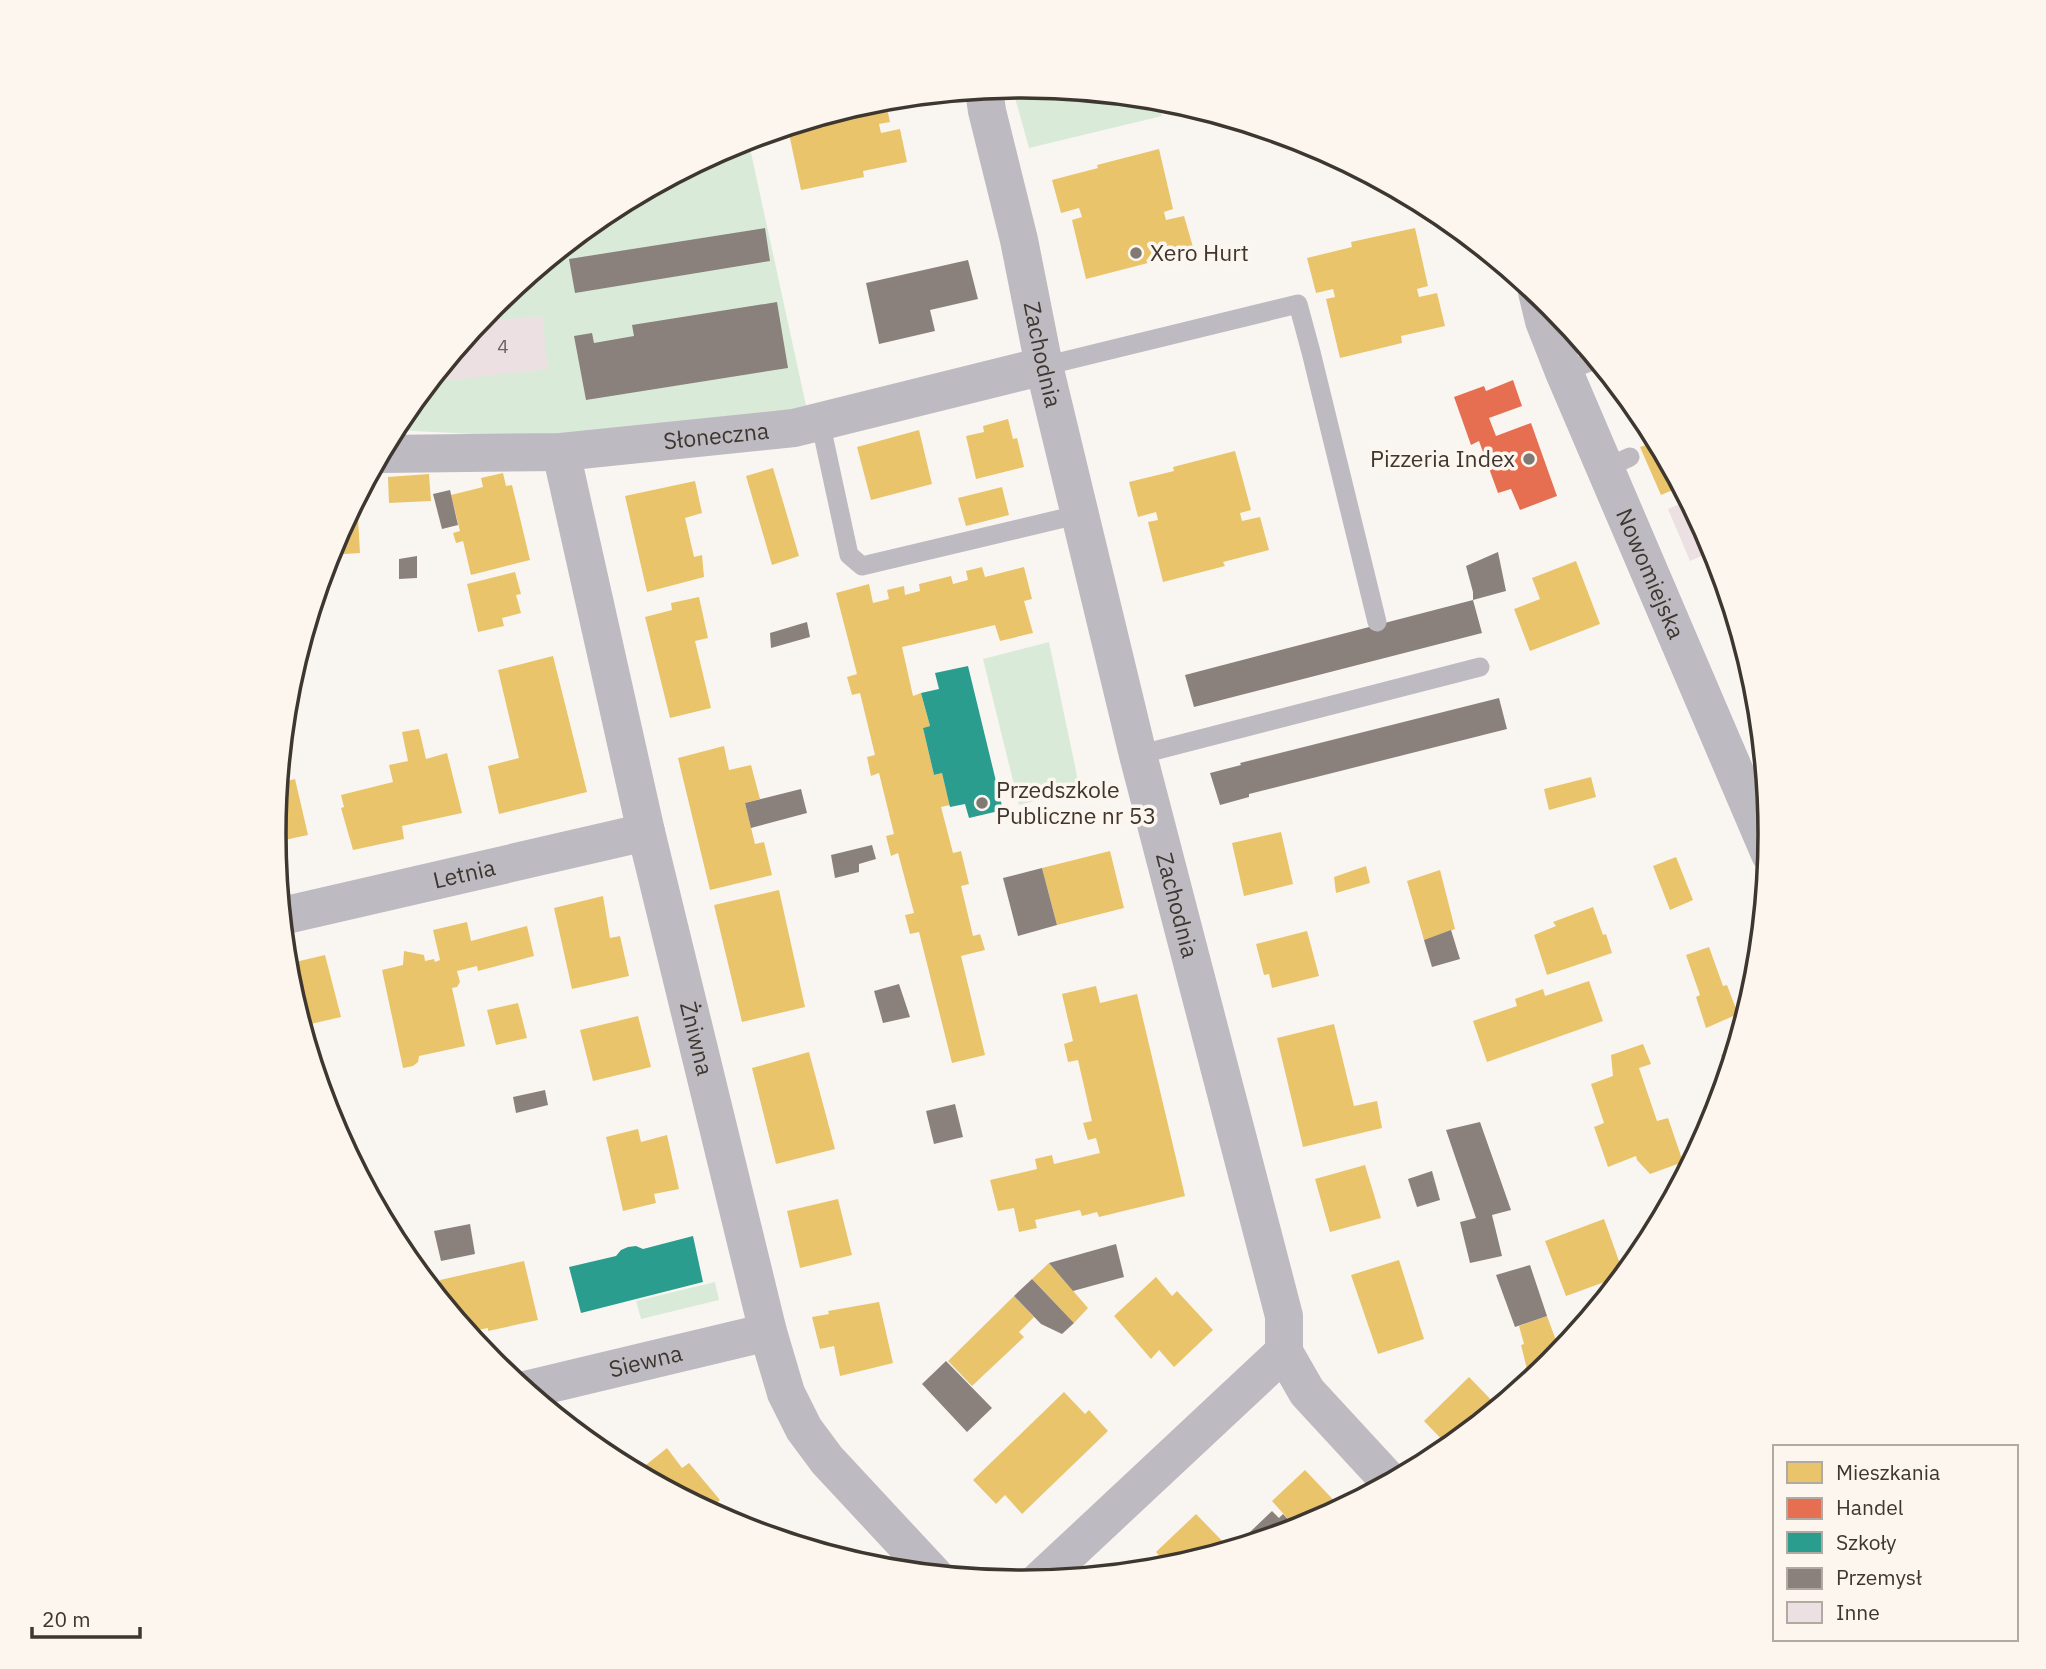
<svg xmlns="http://www.w3.org/2000/svg" width="2046" height="1669" viewBox="0 0 2046 1669" font-family="'IBM Plex Sans',sans-serif">
<style>
.green{fill:#d9ead8}
.homes{fill:#e9c46a}
.shops{fill:#e76f51}
.schools{fill:#2a9d8f}
.industry{fill:#8a817c}
.building{fill:#ede0e2}
.lines{fill:none;stroke-linecap:round;stroke-linejoin:round}
.service{stroke:#bebac1;stroke-width:19}
.minor{stroke:#bebac1;stroke-width:38}
.poi-dot{fill:#7f7a74;stroke:#fcf6ef;stroke-width:2.5}
.labels{text-anchor:middle;stroke-width:7;stroke-linejoin:round;paint-order:stroke}
.number-label{font-size:19px;fill:#6b625e}
.poi-label{font-size:23px;fill:#3e3730;stroke:#fcf6ef;text-anchor:start}
.street-label{font-size:23px;fill:#3e3730;stroke:#fcf6ef}
.rim{fill:none;stroke:#3e3730;stroke-width:3.5}
</style>
<rect width="100%" height="100%" fill="#f9f6f2"/>
<!-- green -->
<g class="green">
<path d="M 1023,86 L 1157,99 L 1162,116 L 1029,148 L 1012,87 Z"/>
<path d="M 748,139 L 807,410 L 584,440 L 395,430 L 401,418 L 494,305 L 607,212 L 737,143 Z"/>
<path d="M 1049,642 L 1080,790 L 1019,805 L 983,659 Z"/>
<path d="M 715,1282 L 719,1300 L 641,1319 L 636,1301 Z"/>
</g>
<!-- homes -->
<g class="homes">
<path d="M 885,99 L 890,122 L 879,124 L 881,133 L 900,129 L 907,162 L 863,171 L 864,177 L 801,190 L 788,129 L 802,126 L 801,123 Z"/>
<path d="M 1159,149 L 1173,209 L 1164,212 L 1166,220 L 1184,216 L 1193,247 L 1146,260 L 1148,263 L 1086,279 L 1072,220 L 1082,217 L 1079,208 L 1061,213 L 1052,180 L 1098,168 L 1097,165 Z"/>
<path d="M 1415,228 L 1428,286 L 1417,289 L 1419,297 L 1437,293 L 1445,326 L 1401,336 L 1402,343 L 1340,358 L 1326,299 L 1335,297 L 1333,289 L 1316,293 L 1307,258 L 1352,247 L 1351,242 Z"/>
<path d="M 1008,419 L 1013,439 L 1017,438 L 1024,467 L 976,479 L 966,436 L 984,432 L 983,426 Z"/>
<path d="M 919,430 L 932,484 L 871,500 L 857,447 Z"/>
<path d="M 1657,441 L 1682,486 L 1661,495 L 1640,447 Z"/>
<path d="M 1235,451 L 1251,510 L 1240,513 L 1242,521 L 1260,517 L 1269,550 L 1223,562 L 1225,566 L 1163,582 L 1148,522 L 1158,520 L 1156,512 L 1138,517 L 1129,482 L 1174,471 L 1173,467 Z"/>
<path d="M 773,468 L 799,556 L 772,565 L 746,476 Z"/>
<path d="M 503,473 L 506,486 L 512,485 L 530,560 L 471,575 L 463,541 L 456,543 L 453,533 L 460,531 L 451,495 L 483,487 L 481,478 Z"/>
<path d="M 429,474 L 431,501 L 389,503 L 388,477 Z"/>
<path d="M 695,481 L 702,513 L 685,518 L 694,557 L 702,555 L 704,577 L 647,592 L 625,496 Z"/>
<path d="M 1002,487 L 1009,515 L 966,526 L 958,498 Z"/>
<path d="M 357,500 L 360,553 L 329,555 L 331,548 Z"/>
<path d="M 1576,561 L 1600,624 L 1530,651 L 1514,609 L 1540,599 L 1532,578 Z"/>
<path d="M 982,567 L 985,577 L 1024,567 L 1032,599 L 1024,601 L 1033,633 L 1000,641 L 995,625 L 902,647 L 913,696 L 921,693 L 930,726 L 923,728 L 934,775 L 942,773 L 950,805 L 941,807 L 953,853 L 961,851 L 969,884 L 961,886 L 973,936 L 980,934 L 985,950 L 961,956 L 985,1055 L 952,1063 L 919,932 L 910,934 L 905,915 L 914,913 L 898,853 L 891,856 L 886,836 L 894,834 L 879,773 L 871,776 L 867,757 L 875,755 L 860,693 L 852,695 L 847,677 L 857,674 L 836,593 L 869,584 L 873,603 L 889,599 L 887,590 L 904,586 L 905,595 L 920,591 L 919,584 L 951,576 L 953,584 L 968,580 L 966,571 Z"/>
<path d="M 515,572 L 521,594 L 516,595 L 521,613 L 502,618 L 504,626 L 478,632 L 467,584 Z"/>
<path d="M 699,597 L 708,638 L 695,641 L 711,708 L 670,718 L 645,617 L 672,610 L 671,603 Z"/>
<path d="M 311,615 L 313,637 L 304,638 L 307,627 Z"/>
<path d="M 553,656 L 587,792 L 499,814 L 488,766 L 519,758 L 498,670 Z"/>
<path d="M 419,729 L 426,759 L 447,753 L 462,813 L 402,826 L 404,839 L 353,850 L 341,808 L 344,807 L 341,795 L 393,782 L 389,765 L 408,761 L 402,732 Z"/>
<path d="M 724,746 L 729,770 L 751,765 L 760,799 L 745,803 L 755,844 L 764,842 L 772,875 L 710,890 L 678,758 Z"/>
<path d="M 1591,777 L 1596,797 L 1549,810 L 1544,789 Z"/>
<path d="M 295,779 L 308,835 L 275,842 L 279,783 Z"/>
<path d="M 1281,832 L 1293,884 L 1244,896 L 1232,843 Z"/>
<path d="M 1110,851 L 1124,908 L 1057,925 L 1042,868 Z"/>
<path d="M 1676,857 L 1693,900 L 1670,910 L 1653,866 Z"/>
<path d="M 1366,866 L 1370,883 L 1336,893 L 1334,877 Z"/>
<path d="M 1440,870 L 1455,929 L 1424,940 L 1407,881 Z"/>
<path d="M 779,890 L 805,1007 L 742,1022 L 714,905 Z"/>
<path d="M 603,896 L 610,938 L 620,936 L 629,976 L 572,989 L 554,908 Z"/>
<path d="M 1593,907 L 1603,935 L 1606,934 L 1612,953 L 1547,975 L 1534,935 L 1556,926 L 1553,922 Z"/>
<path d="M 467,922 L 471,941 L 527,926 L 534,956 L 478,971 L 477,966 L 457,971 L 460,982 L 457,987 L 452,988 L 465,1046 L 419,1056 L 418,1062 L 413,1066 L 403,1068 L 382,970 L 403,965 L 404,951 L 424,955 L 425,961 L 434,959 L 435,962 L 440,960 L 433,930 Z"/>
<path d="M 1307,931 L 1319,976 L 1272,988 L 1269,974 L 1264,975 L 1256,944 Z"/>
<path d="M 1709,947 L 1723,986 L 1727,985 L 1738,1014 L 1706,1028 L 1696,997 L 1700,995 L 1686,955 Z"/>
<path d="M 325,955 L 341,1017 L 302,1026 L 289,980 L 287,964 Z"/>
<path d="M 1589,981 L 1603,1021 L 1487,1062 L 1473,1021 L 1517,1006 L 1515,999 L 1543,989 L 1545,996 Z"/>
<path d="M 1096,986 L 1100,1003 L 1137,994 L 1185,1196 L 1099,1217 L 1097,1212 L 1082,1216 L 1080,1210 L 1035,1220 L 1037,1228 L 1019,1232 L 1014,1208 L 998,1211 L 990,1180 L 1037,1169 L 1035,1159 L 1052,1155 L 1054,1164 L 1100,1153 L 1096,1138 L 1088,1140 L 1083,1123 L 1092,1121 L 1078,1060 L 1068,1062 L 1064,1044 L 1073,1041 L 1062,994 Z"/>
<path d="M 518,1003 L 527,1038 L 496,1045 L 487,1010 Z"/>
<path d="M 638,1016 L 651,1067 L 593,1081 L 580,1030 Z"/>
<path d="M 1334,1024 L 1354,1106 L 1377,1101 L 1382,1128 L 1303,1147 L 1277,1038 Z"/>
<path d="M 1643,1044 L 1651,1064 L 1639,1068 L 1657,1121 L 1668,1118 L 1683,1162 L 1650,1174 L 1637,1160 L 1636,1156 L 1608,1167 L 1594,1127 L 1604,1123 L 1591,1084 L 1613,1076 L 1611,1055 Z"/>
<path d="M 1736,1049 L 1735,1054 L 1729,1075 L 1721,1055 Z"/>
<path d="M 809,1052 L 835,1149 L 776,1164 L 752,1068 Z"/>
<path d="M 638,1129 L 641,1142 L 667,1135 L 679,1189 L 654,1194 L 656,1203 L 623,1211 L 606,1137 Z"/>
<path d="M 1365,1165 L 1381,1218 L 1330,1232 L 1315,1179 Z"/>
<path d="M 838,1199 L 852,1255 L 800,1268 L 787,1211 Z"/>
<path d="M 1604,1219 L 1624,1275 L 1566,1296 L 1545,1241 Z"/>
<path d="M 1399,1260 L 1424,1339 L 1378,1354 L 1351,1275 Z"/>
<path d="M 524,1261 L 538,1320 L 488,1331 L 488,1328 L 473,1331 L 470,1319 L 459,1322 L 446,1306 L 440,1280 Z"/>
<path d="M 1049,1263 L 1088,1308 L 1074,1323 L 1032,1279 Z"/>
<path d="M 1156,1277 L 1172,1296 L 1177,1291 L 1213,1330 L 1174,1367 L 1159,1350 L 1151,1359 L 1114,1316 Z"/>
<path d="M 1014,1296 L 1034,1317 L 1019,1332 L 1024,1337 L 972,1386 L 948,1361 Z"/>
<path d="M 879,1302 L 893,1363 L 840,1376 L 834,1346 L 820,1349 L 812,1317 L 829,1314 L 828,1311 Z"/>
<path d="M 1547,1316 L 1561,1354 L 1554,1363 L 1527,1369 L 1521,1345 L 1524,1344 L 1519,1326 Z"/>
<path d="M 1469,1377 L 1499,1408 L 1450,1448 L 1424,1421 Z"/>
<path d="M 1064,1392 L 1085,1414 L 1089,1410 L 1108,1431 L 1022,1514 L 1005,1495 L 996,1504 L 973,1480 Z"/>
<path d="M 667,1448 L 682,1468 L 689,1463 L 720,1500 L 713,1506 L 726,1521 L 636,1473 Z"/>
<path d="M 1305,1470 L 1342,1509 L 1309,1526 L 1298,1530 L 1272,1501 Z"/>
<path d="M 1196,1514 L 1231,1550 L 1171,1568 L 1156,1552 Z"/>
</g>
<!-- shops -->
<path class="shops" d="M 1513,380 L 1522,406 L 1489,418 L 1496,436 L 1531,423 L 1557,496 L 1520,510 L 1511,489 L 1498,493 L 1479,441 L 1471,445 L 1454,397 L 1484,386 L 1486,391 Z"/>
<!-- schools -->
<g class="schools">
<path d="M 968,666 L 1003,810 L 969,818 L 965,804 L 950,807 L 942,773 L 934,775 L 923,728 L 930,726 L 921,693 L 939,689 L 935,673 Z"/>
<path d="M 693,1236 L 703,1282 L 581,1313 L 569,1267 L 616,1256 L 621,1250 L 628,1247 L 636,1246 L 643,1249 Z"/>
</g>
<!-- industry -->
<g class="industry">
<path d="M 765,228 L 770,261 L 575,293 L 569,259 Z"/>
<path d="M 968,260 L 978,299 L 930,310 L 935,331 L 879,344 L 866,283 Z"/>
<path d="M 777,302 L 788,368 L 586,400 L 574,336 L 592,333 L 594,343 L 634,336 L 632,325 Z"/>
<path d="M 450,490 L 458,525 L 442,529 L 433,494 Z"/>
<path d="M 1498,552 L 1506,591 L 1473,600 L 1482,633 L 1194,707 L 1185,675 L 1473,600 L 1473,592 L 1466,566 Z"/>
<path d="M 417,556 L 417,578 L 399,579 L 399,559 Z"/>
<path d="M 807,622 L 810,637 L 771,648 L 770,633 Z"/>
<path d="M 1499,698 L 1507,729 L 1249,794 L 1249,797 L 1220,805 L 1210,773 L 1241,765 L 1240,763 Z"/>
<path d="M 801,789 L 807,813 L 751,828 L 745,803 Z"/>
<path d="M 872,845 L 876,859 L 859,864 L 859,872 L 835,878 L 831,855 Z"/>
<path d="M 1042,868 L 1057,925 L 1018,936 L 1003,878 Z"/>
<path d="M 1451,930 L 1460,959 L 1432,967 L 1424,940 Z"/>
<path d="M 899,984 L 910,1017 L 883,1023 L 874,991 Z"/>
<path d="M 545,1090 L 548,1105 L 516,1113 L 513,1097 Z"/>
<path d="M 955,1104 L 963,1137 L 934,1144 L 926,1111 Z"/>
<path d="M 1480,1122 L 1511,1210 L 1492,1215 L 1502,1256 L 1470,1263 L 1460,1222 L 1476,1218 L 1446,1130 Z"/>
<path d="M 1432,1171 L 1440,1200 L 1417,1207 L 1408,1179 Z"/>
<path d="M 470,1224 L 475,1254 L 441,1261 L 434,1231 Z"/>
<path d="M 1116,1244 L 1124,1277 L 1073,1291 L 1049,1263 Z"/>
<path d="M 1530,1265 L 1547,1316 L 1515,1327 L 1496,1275 Z"/>
<path d="M 1032,1279 L 1074,1323 L 1062,1334 L 1041,1324 L 1014,1296 Z"/>
<path d="M 946,1361 L 992,1408 L 967,1432 L 922,1384 Z"/>
<path d="M 1272,1511 L 1279,1518 L 1283,1514 L 1298,1530 L 1260,1541 L 1250,1532 Z"/>
</g>
<!-- building -->
<g class="building">
<path d="M 542,316 L 548,369 L 431,382 L 480,322 Z"/>
<path d="M 1689,500 L 1715,550 L 1690,561 L 1668,509 Z"/>
</g>
<g class="lines">
<!-- service -->
<g class="service">
<path d="M 1044,366 L 1298,304 L 1311,352 L 1377,622"/>
<path d="M 1564,372 L 1590,362"/>
<path d="M 820,421 L 849,555 L 862,566 L 1081,514"/>
<path d="M 1604,469 L 1630,457"/>
<path d="M 1138,755 L 1480,667"/>
</g>
<!-- minor -->
<g class="minor">
<path id="s1" d="M 984,90 L 987,111 L 1019,240 L 1044,366 L 1138,755 L 1284,1316 L 1284,1352 L 1307,1392 L 1391,1483"/>
<path id="s2" d="M 1537,292 L 1544,321 L 1564,372 L 1770,854"/>
<path id="s3" d="M 561,452 L 646,832 L 768,1332 L 786,1393 L 804,1429 L 827,1460 L 934,1575"/>
<path id="s4" d="M 381,454 L 561,452 L 794,428 L 1044,366"/>
<path id="s5" d="M 282,916 L 646,832"/>
<path id="s6" d="M 525,1390 L 768,1332"/>
<path d="M 1038,1582 L 1284,1352"/>
</g>
</g>
<!-- markers -->
<g class="poi-dot">
<circle cx="1136" cy="253" r="7"/>
<circle cx="1529" cy="459" r="7"/>
<circle cx="982" cy="803" r="7"/>
</g>
<g class="labels">
<!-- number labels -->
<g class="number-label">
<text x="503" y="353">4</text>
</g>
<!-- poi labels -->
<g class="poi-label">
<text x="1150" y="261">Xero Hurt</text>
<text x="1515" y="467" text-anchor="end">Pizzeria Index</text>
<text x="996" y="798">Przedszkole<tspan x="996" dy="26">Publiczne nr 53</tspan></text>
</g>
<!-- street labels -->
<g class="street-label">
<text dy="8" stroke="none"><textPath href="#s1" startOffset="271">Zachodnia</textPath></text>
<text dy="8" stroke="none"><textPath href="#s4" startOffset="336">Słoneczna</textPath></text>
<text dy="8" stroke="none"><textPath href="#s2" startOffset="304">Nowomiejska</textPath></text>
<text dy="8" stroke="none"><textPath href="#s5" startOffset="187">Letnia</textPath></text>
<text dy="8" stroke="none"><textPath href="#s1" startOffset="838">Zachodnia</textPath></text>
<text dy="8" stroke="none"><textPath href="#s3" startOffset="602">Żniwna</textPath></text>
<text dy="8" stroke="none"><textPath href="#s6" startOffset="124">Siewna</textPath></text>
</g>
</g>
<!-- crop -->
<path d="M0 0H2046V1669H0ZM286 834a736 736 0 1 1 1472 0a736 736 0 1 1-1472 0Z" fill="#fcf6ef" fill-rule="evenodd"/>
<path class="rim" d="M286 834a736 736 0 1 1 1472 0a736 736 0 1 1-1472 0Z"/>
<!-- legend -->
<rect x="1773" y="1445" width="245" height="196" fill="#fcf6ef" stroke="#b0aaa3" stroke-width="2"/>
<rect x="1787" y="1462" width="35" height="21" fill="#e9c46a" stroke="#b0aaa3" stroke-width="2"/>
<text x="1836" y="1480" font-size="21" fill="#3e3730">Mieszkania</text>
<rect x="1787" y="1498" width="35" height="21" fill="#e76f51" stroke="#b0aaa3" stroke-width="2"/>
<text x="1836" y="1515" font-size="21" fill="#3e3730">Handel</text>
<rect x="1787" y="1532" width="35" height="21" fill="#2a9d8f" stroke="#b0aaa3" stroke-width="2"/>
<text x="1836" y="1550" font-size="21" fill="#3e3730">Szkoły</text>
<rect x="1787" y="1568" width="35" height="21" fill="#8a817c" stroke="#b0aaa3" stroke-width="2"/>
<text x="1836" y="1585" font-size="21" fill="#3e3730">Przemysł</text>
<rect x="1787" y="1602" width="35" height="21" fill="#ede0e2" stroke="#b0aaa3" stroke-width="2"/>
<text x="1836" y="1620" font-size="21" fill="#3e3730">Inne</text>
<!-- scale -->
<path d="M32 1627v10h108v-10" fill="none" stroke="#3e3730" stroke-width="3.5"/>
<text x="42" y="1627" font-size="21" fill="#3e3730" stroke="#fcf6ef" stroke-width="5" paint-order="stroke">20 m</text>
</svg>
